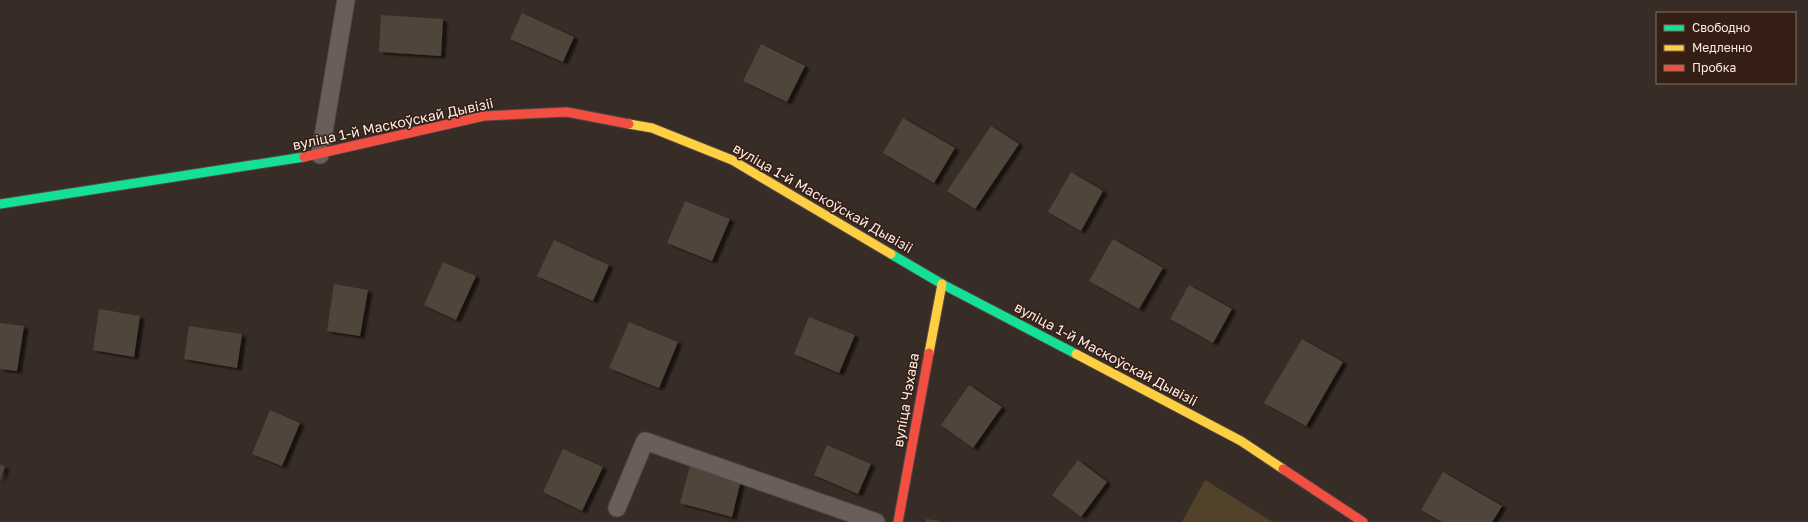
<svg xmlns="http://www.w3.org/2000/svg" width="1808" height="522" viewBox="0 0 1808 522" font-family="'Golos Text',sans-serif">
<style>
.green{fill:#514329}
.building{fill:#4f443b;filter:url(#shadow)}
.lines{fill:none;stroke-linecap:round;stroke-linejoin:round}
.lane-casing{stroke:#534843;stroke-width:19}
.fast-casing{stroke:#534843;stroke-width:11}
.slow-casing{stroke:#534843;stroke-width:11}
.jam-casing{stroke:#534843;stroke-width:11}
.lane{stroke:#695e5a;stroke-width:17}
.fast{stroke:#16e098;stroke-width:9}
.slow{stroke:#ffcf43;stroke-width:9}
.jam{stroke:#f24e42;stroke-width:9}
.labels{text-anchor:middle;stroke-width:3;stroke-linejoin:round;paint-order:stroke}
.street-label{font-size:14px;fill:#fcebe5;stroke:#351e14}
</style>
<defs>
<filter id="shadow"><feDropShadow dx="4.5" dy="2.5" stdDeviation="1" flood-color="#0009"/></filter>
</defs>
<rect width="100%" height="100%" fill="#382c26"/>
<!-- green -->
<path class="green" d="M 1205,480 L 1273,522 L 1182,522 Z"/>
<!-- building -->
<g class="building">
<path d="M 522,13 L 574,37 L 563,62 L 510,39 Z"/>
<path d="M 381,15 L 443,19 L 441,56 L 379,52 Z"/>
<path d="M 761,44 L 805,66 L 787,102 L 743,81 Z"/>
<path d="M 903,118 L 955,148 L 934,183 L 883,153 Z"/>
<path d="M 991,126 L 1019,144 L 975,209 L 947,191 Z"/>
<path d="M 1071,172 L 1103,191 L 1081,231 L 1048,212 Z"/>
<path d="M 685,201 L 730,219 L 712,261 L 667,243 Z"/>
<path d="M 1113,239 L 1163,268 L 1139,309 L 1089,281 Z"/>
<path d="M 554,240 L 609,265 L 593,301 L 537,276 Z"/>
<path d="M 443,262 L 476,276 L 456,320 L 424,305 Z"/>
<path d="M 334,284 L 368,290 L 360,336 L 327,331 Z"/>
<path d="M 1189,285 L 1232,309 L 1213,343 L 1170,319 Z"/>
<path d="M 99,309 L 140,316 L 134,357 L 93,350 Z"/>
<path d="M 809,317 L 855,335 L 839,373 L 794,354 Z"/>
<path d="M 629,322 L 678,342 L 659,388 L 609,368 Z"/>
<path d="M 0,323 L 24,326 L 17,371 L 0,369 Z"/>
<path d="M 189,326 L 242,334 L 237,368 L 184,359 Z"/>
<path d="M 1302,339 L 1343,362 L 1306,426 L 1264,403 Z"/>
<path d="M 969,385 L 1002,407 L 973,448 L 941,425 Z"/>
<path d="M 270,410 L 300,423 L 282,466 L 252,454 Z"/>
<path d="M 827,445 L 871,464 L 858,494 L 814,475 Z"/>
<path d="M 563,449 L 603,467 L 582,511 L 543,492 Z"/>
<path d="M 1078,460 L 1107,482 L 1081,517 L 1052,495 Z"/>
<path d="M 0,465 L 5,466 L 0,481 Z"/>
<path d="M 690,466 L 741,480 L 732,517 L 680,503 Z"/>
<path d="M 1443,472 L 1502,506 L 1492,522 L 1442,522 L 1421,510 Z"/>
<path d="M 926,519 L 940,521 L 940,522 L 926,522 Z"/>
</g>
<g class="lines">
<!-- lane casing -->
<g class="lane-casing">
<g id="lane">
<path d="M 320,155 L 346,0"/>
<path d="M 617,508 L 645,441 L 876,522"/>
</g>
</g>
<!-- fast casing -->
<g class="fast-casing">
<g id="fast">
<path d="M 0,204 L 304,157"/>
<path d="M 891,254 L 942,284 L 1076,354"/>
</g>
</g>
<!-- slow casing -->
<g class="slow-casing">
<g id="slow">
<path d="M 629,124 L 652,128 L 732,160 L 891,254"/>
<path d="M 929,353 L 942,284"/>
<path d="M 1076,354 L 1241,441 L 1283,469"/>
</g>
</g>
<!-- jam casing -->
<g class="jam-casing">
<g id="jam">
<path d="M 304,157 L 484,116 L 567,112 L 629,124"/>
<path d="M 1283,469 L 1363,522"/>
<path d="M 898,522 L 929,353"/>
</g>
</g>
<!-- lane -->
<use href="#lane" class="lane"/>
<!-- fast -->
<use href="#fast" class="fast"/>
<!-- slow -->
<use href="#slow" class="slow"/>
<!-- jam -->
<use href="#jam" class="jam"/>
</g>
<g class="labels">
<!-- street labels -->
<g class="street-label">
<text transform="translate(393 124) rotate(-12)" y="5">вуліца 1-й Маскоўскай Дывізіі</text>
<text transform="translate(823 198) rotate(30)" y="5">вуліца 1-й Маскоўскай Дывізіі</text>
<text transform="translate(1106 354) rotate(28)" y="5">вуліца 1-й Маскоўскай Дывізіі</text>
<text transform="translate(906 400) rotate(-80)" y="5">вуліца Чэхава</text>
</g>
</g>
<!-- legend -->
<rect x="1656" y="12" width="140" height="72" fill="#351e14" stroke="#857068"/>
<rect x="1664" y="25" width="20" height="6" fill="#16e098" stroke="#857068"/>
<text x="1692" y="32" font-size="12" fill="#fcebe5">Свободно</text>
<rect x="1664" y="45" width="20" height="6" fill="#ffcf43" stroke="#857068"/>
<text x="1692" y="52" font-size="12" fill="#fcebe5">Медленно</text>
<rect x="1664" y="65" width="20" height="6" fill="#f24e42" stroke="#857068"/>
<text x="1692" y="72" font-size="12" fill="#fcebe5">Пробка</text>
</svg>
